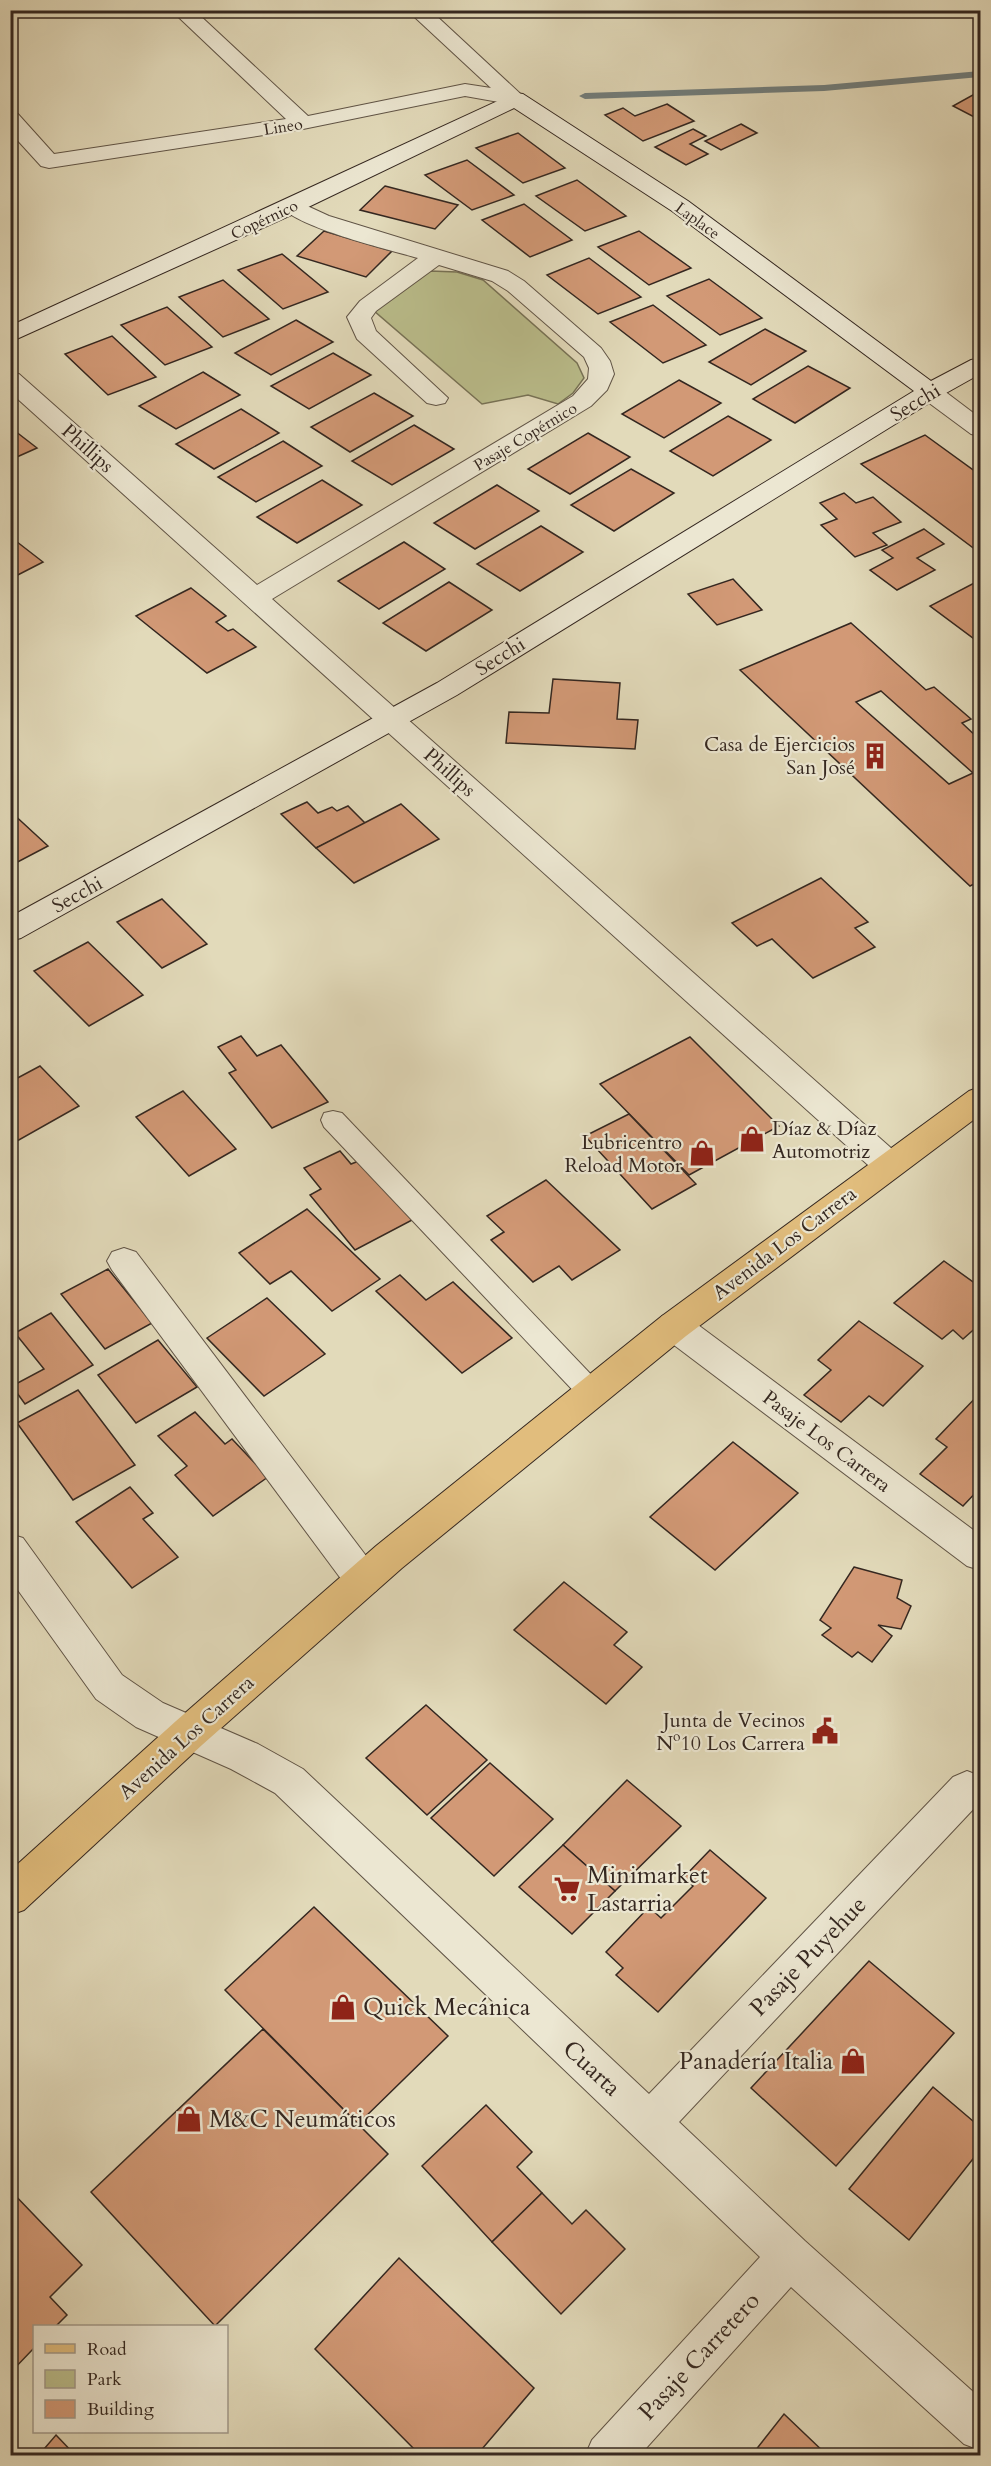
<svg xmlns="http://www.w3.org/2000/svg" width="991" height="2466" viewBox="0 0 991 2466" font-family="Cardo,serif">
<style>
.green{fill:#babd8b;stroke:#777256;stroke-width:1.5}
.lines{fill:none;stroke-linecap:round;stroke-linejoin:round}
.stream{fill:#717e7d;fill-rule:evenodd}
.building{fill:#d29976;stroke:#342720;stroke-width:1.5;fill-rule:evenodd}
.lane-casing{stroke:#605446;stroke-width:2}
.street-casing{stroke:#605446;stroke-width:2}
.secondary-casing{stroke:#342720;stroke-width:2}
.primary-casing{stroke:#342720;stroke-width:2}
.lane{fill:#ece7d2;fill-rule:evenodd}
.street{fill:#ece7d2;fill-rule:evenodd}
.secondary{fill:#ece7d2;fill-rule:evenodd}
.primary{fill:#e1bd7d;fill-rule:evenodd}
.labels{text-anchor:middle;stroke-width:4.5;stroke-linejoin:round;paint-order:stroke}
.far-street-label{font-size:16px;fill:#342720;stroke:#ece7d2}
.street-label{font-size:20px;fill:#342720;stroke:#ece7d2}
.poi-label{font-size:20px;fill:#342720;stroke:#ece7d2;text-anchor:end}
.near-poi-label{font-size:24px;fill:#342720;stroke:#ece7d2;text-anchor:start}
.near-street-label{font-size:24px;fill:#342720;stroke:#ece7d2}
</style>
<rect width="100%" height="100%" fill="#e2daba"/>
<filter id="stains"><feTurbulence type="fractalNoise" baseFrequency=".00333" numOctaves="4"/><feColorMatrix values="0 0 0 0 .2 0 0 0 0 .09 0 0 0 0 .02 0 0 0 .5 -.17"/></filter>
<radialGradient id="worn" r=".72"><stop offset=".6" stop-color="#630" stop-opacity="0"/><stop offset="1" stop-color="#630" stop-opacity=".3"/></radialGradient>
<!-- green -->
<path class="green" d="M 430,271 L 457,272 L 483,280 L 577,363 L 584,378 L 573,393 L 558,404 L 528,395 L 482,404 L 373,310 Z"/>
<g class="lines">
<!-- stream -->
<path class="stream" d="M 980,71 L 980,77 L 824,91 L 585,99 L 579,96 L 585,93 L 824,85 Z"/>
</g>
<!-- building -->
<g class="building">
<path d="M 980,91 L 980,120 L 953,106 Z"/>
<path d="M 667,104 L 694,121 L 643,141 L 605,115 L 623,108 L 635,116 Z"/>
<path d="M 741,124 L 757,133 L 721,150 L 705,141 Z"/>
<path d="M 693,129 L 706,136 L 690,144 L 708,154 L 686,165 L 655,147 Z"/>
<path d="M 518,133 L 565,168 L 523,183 L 476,148 Z"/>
<path d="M 467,160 L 514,195 L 472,210 L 425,175 Z"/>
<path d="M 577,180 L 626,216 L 585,231 L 536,196 Z"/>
<path d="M 385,186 L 458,205 L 435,229 L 360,210 Z"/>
<path d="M 524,204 L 572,240 L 530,257 L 482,220 Z"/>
<path d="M 324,231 L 392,251 L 366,277 L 297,256 Z"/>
<path d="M 639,231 L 691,268 L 649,285 L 598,247 Z"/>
<path d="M 282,254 L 328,292 L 283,309 L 238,270 Z"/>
<path d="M 589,258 L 641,297 L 598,314 L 547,275 Z"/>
<path d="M 709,279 L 762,318 L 720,335 L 667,296 Z"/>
<path d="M 223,280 L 269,319 L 223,337 L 179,297 Z"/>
<path d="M 653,305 L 706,345 L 663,363 L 610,322 Z"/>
<path d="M 167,307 L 212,347 L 165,365 L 121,325 Z"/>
<path d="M 296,320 L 333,342 L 271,375 L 235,353 Z"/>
<path d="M 765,329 L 806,351 L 751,385 L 709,362 Z"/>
<path d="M 112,336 L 156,377 L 108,395 L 65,354 Z"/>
<path d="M 333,353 L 371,375 L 309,409 L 271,386 Z"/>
<path d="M 808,366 L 850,388 L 795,423 L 753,399 Z"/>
<path d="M 203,372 L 240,395 L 176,429 L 139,406 Z"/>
<path d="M 679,380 L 721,403 L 664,438 L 622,414 Z"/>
<path d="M 374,393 L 413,416 L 350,452 L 311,427 Z"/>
<path d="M 241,409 L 279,433 L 214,469 L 176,444 Z"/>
<path d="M 728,416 L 771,440 L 713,476 L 670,451 Z"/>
<path d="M 414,425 L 454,449 L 392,485 L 352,461 Z"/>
<path d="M 15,431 L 37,448 L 10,460 L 10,433 Z"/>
<path d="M 588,433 L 630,457 L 570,494 L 528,469 Z"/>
<path d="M 925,435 L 980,475 L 980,553 L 861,464 Z"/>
<path d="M 283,441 L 322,466 L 256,502 L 218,477 Z"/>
<path d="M 631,469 L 674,493 L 614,531 L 571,505 Z"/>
<path d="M 322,480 L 362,505 L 297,543 L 257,517 Z"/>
<path d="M 497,485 L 539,511 L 475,549 L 434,523 Z"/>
<path d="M 844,493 L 856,503 L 873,497 L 901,522 L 873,533 L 887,545 L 855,557 L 821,525 L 837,519 L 820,503 Z"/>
<path d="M 541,526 L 583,552 L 520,591 L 477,564 Z"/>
<path d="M 924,529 L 944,544 L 917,558 L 935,570 L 897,590 L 870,570 L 893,558 L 882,550 Z"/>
<path d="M 12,538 L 43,562 L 10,579 L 10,539 Z"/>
<path d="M 404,542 L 445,569 L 379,609 L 338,581 Z"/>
<path d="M 733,579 L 762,610 L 717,625 L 688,594 Z"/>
<path d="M 980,580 L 980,634 L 973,638 L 930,606 Z"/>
<path d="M 449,582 L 492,610 L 426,651 L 383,623 Z"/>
<path d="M 191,588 L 226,616 L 216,622 L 228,631 L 233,629 L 256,647 L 207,673 L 136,616 Z"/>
<path d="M 851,623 L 926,690 L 934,687 L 971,719 L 962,723 L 980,740 L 980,881 L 970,886 L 740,670 ZM 881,691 L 973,773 L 949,784 L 856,702 Z"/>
<path d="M 553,679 L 620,683 L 617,719 L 638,720 L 635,749 L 506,743 L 509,712 L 549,713 Z"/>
<path d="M 307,802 L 318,813 L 332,807 L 337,811 L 348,806 L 366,824 L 316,848 L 281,814 Z"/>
<path d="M 401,804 L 439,839 L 354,883 L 316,848 Z"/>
<path d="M 10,811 L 48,846 L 10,866 Z"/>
<path d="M 821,878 L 868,922 L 855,928 L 875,947 L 813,978 L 772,939 L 757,946 L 732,923 Z"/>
<path d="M 162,899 L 207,944 L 162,968 L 117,922 Z"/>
<path d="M 88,942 L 143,995 L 89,1026 L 34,971 Z"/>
<path d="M 241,1036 L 257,1056 L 281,1045 L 328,1102 L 272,1128 L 229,1073 L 236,1070 L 218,1047 Z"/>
<path d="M 690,1037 L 779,1126 L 689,1175 L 600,1084 Z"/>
<path d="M 40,1066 L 79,1106 L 10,1145 L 10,1082 Z"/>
<path d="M 183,1091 L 236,1149 L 189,1176 L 136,1117 Z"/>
<path d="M 629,1114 L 696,1184 L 652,1209 L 585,1136 Z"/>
<path d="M 340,1151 L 351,1164 L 364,1159 L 414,1219 L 355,1250 L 310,1195 L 321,1189 L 304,1168 Z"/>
<path d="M 546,1180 L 620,1250 L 572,1280 L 559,1266 L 533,1282 L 491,1240 L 504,1232 L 487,1216 Z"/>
<path d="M 307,1209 L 380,1279 L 332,1311 L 291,1271 L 270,1284 L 239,1253 Z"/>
<path d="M 944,1261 L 980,1287 L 980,1324 L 963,1339 L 953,1330 L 942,1339 L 894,1303 Z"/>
<path d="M 108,1269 L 152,1323 L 105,1349 L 61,1294 Z"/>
<path d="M 400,1275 L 426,1300 L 453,1282 L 512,1338 L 462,1373 L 376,1291 Z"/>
<path d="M 267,1298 L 325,1354 L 264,1396 L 207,1338 Z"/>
<path d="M 51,1313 L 93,1365 L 25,1404 L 12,1386 L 44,1369 L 15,1333 Z"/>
<path d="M 859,1321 L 923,1366 L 883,1406 L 869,1396 L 841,1422 L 804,1395 L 831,1370 L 818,1360 Z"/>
<path d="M 158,1340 L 197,1387 L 136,1423 L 98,1375 Z"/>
<path d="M 78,1390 L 135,1465 L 73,1500 L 17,1423 Z"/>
<path d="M 980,1393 L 980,1488 L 963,1506 L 920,1474 L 947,1447 L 936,1439 Z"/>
<path d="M 195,1412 L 225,1444 L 232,1439 L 268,1477 L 213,1516 L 175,1475 L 187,1466 L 158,1436 Z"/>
<path d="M 733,1442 L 798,1493 L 715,1570 L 650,1517 Z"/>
<path d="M 130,1487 L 153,1513 L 143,1519 L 178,1557 L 132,1588 L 76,1522 Z"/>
<path d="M 854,1567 L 902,1580 L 897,1598 L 911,1606 L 901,1629 L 878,1625 L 892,1636 L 872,1662 L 858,1652 L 852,1657 L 822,1635 L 831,1628 L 820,1620 Z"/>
<path d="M 564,1582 L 627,1632 L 614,1645 L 642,1667 L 606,1704 L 514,1630 Z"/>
<path d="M 426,1705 L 487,1760 L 427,1815 L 366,1758 Z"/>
<path d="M 490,1763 L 553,1819 L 494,1876 L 431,1818 Z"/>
<path d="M 627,1780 L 681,1826 L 615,1891 L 563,1845 Z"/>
<path d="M 563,1845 L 615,1891 L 572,1934 L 519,1887 Z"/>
<path d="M 710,1850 L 766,1898 L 658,2012 L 616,1975 L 623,1968 L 606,1952 L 649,1907 L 661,1918 L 693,1886 L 684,1877 Z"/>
<path d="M 314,1907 L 448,2036 L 358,2124 L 225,1990 Z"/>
<path d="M 869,1961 L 954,2033 L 836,2166 L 751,2088 Z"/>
<path d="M 263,2029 L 388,2154 L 215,2326 L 91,2192 Z"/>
<path d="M 933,2087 L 980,2127 L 980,2150 L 909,2240 L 849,2189 Z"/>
<path d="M 486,2105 L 532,2152 L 517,2167 L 542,2193 L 492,2242 L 422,2166 Z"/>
<path d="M 10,2190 L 82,2265 L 50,2297 L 67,2315 L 56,2326 L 34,2326 L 34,2348 L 12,2371 Z"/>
<path d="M 542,2193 L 572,2224 L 586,2210 L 625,2249 L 561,2314 L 492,2242 Z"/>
<path d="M 399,2258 L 534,2388 L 476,2456 L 421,2456 L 315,2349 Z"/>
<path d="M 784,2414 L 828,2456 L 751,2456 Z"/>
<path d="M 56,2435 L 76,2456 L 38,2456 Z"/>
</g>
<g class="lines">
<!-- lane casing -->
<g class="lane-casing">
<path id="lane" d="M 333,1111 L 342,1113 L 601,1385 L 605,1393 L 601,1401 L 592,1404 L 583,1401 L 324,1127 L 321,1120 L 324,1113 Z"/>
</g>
<!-- street casing -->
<g class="street-casing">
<g id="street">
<path d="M 171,10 L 194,10 L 308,116 L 465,84 L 491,88 L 407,10 L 430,10 L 526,99 L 523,104 L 515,105 L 465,96 L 303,129 L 49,168 L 41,166 L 10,132 L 10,113 L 18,114 L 54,154 L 286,119 Z"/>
<path d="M 292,199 L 329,216 L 508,271 L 524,281 L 601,348 L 610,361 L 614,374 L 607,390 L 591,406 L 272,599 L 900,1156 L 905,1165 L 900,1174 L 889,1177 L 878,1174 L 10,392 L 10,372 L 19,374 L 257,585 L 573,396 L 588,379 L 589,368 L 584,357 L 508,291 L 492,281 L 439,265 L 376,311 L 371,318 L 376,331 L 448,398 L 445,403 L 436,405 L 427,403 L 357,339 L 347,317 L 360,301 L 418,258 C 390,250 295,227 281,206 L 284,201 Z"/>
<path d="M 930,385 L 939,387 L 980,418 L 980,436 L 971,434 L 921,397 L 918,392 L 921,387 Z"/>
<path d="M 124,1248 L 136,1252 L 376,1569 L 381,1580 L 376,1591 L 363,1596 L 350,1591 L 112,1270 L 107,1261 L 112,1252 Z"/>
<path d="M 674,1312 L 686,1316 L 980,1535 L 980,1570 L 967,1566 L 662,1336 L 657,1326 L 662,1316 Z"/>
<path d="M 10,1534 L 23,1538 L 122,1675 L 163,1703 L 258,1744 L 303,1769 L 649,2094 L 953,1777 L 967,1771 L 980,1776 L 980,1802 L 679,2122 L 805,2241 L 980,2398 L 980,2450 L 964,2444 L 791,2287 L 639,2456 L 585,2456 L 592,2440 L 760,2257 L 275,1793 L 231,1769 L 136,1727 L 96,1699 L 10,1579 Z"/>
</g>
</g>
<!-- secondary casing -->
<g class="secondary-casing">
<path id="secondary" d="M 515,93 L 523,94 L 688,201 L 931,381 L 971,360 L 980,358 L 980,374 L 939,397 L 457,695 L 21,938 L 10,941 L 10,917 L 437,683 L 914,391 L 672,211 L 514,108 L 300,211 L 10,342 L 10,326 Z"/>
</g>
<!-- primary casing -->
<g class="primary-casing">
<path id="primary" d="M 980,1087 L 980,1115 L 686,1336 L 402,1568 L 202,1745 L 24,1910 L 10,1915 L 10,1871 L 176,1721 L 376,1546 L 662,1316 L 969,1091 Z"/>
</g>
<!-- lane -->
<use href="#lane" class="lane"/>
<!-- street -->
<use href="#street" class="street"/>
<!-- secondary -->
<use href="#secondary" class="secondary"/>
<!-- primary -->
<use href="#primary" class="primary"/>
</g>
<!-- icons -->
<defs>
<g id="building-bare" transform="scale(2.07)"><path d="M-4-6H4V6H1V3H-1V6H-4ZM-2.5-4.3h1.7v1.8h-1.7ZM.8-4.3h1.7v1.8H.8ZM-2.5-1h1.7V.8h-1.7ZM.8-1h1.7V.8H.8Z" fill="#8f2418" stroke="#ece7d2" stroke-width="2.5" paint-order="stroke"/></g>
<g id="shop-bare" transform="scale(2.07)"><path d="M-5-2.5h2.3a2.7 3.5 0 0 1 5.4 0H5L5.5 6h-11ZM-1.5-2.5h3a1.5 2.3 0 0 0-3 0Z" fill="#8f2418" stroke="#ece7d2" stroke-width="2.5" paint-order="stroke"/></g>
<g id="civic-bare" transform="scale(2.07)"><path d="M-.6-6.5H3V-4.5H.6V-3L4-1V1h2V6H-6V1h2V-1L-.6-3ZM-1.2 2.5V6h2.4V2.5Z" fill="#8f2418" stroke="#ece7d2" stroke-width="2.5" paint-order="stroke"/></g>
<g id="supermarket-bare" transform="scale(2.07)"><path d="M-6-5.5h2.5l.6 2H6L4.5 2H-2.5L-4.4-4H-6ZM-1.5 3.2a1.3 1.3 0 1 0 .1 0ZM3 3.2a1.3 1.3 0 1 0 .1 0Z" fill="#8f2418" stroke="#ece7d2" stroke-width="2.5" paint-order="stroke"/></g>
</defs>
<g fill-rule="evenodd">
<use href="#building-bare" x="875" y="756"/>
<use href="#shop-bare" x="752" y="1139"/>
<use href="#shop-bare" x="702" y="1153"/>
<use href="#civic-bare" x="825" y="1731"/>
<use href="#supermarket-bare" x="567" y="1889"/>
<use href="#shop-bare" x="343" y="2007"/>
<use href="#shop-bare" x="853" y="2061"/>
<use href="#shop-bare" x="189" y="2119"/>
</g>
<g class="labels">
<!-- far-street labels -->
<g class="far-street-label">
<text transform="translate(283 126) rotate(-9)" y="6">Lineo</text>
<text transform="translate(264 219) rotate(-25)" y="6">Copérnico</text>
<text transform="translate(698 220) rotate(36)" y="6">Laplace</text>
<text transform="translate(525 436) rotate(-31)" y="6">Pasaje Copérnico</text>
</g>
<!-- street labels -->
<g class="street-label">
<text transform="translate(915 402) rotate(-31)" y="7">Secchi</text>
<text transform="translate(88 448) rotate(42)" y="7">Phillips</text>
<text transform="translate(500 656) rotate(-32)" y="7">Secchi</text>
<text transform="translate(450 772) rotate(42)" y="7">Phillips</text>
<text transform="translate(77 894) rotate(-29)" y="7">Secchi</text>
<text transform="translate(784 1243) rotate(-37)" y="7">Avenida Los Carrera</text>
<text transform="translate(827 1441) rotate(37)" y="7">Pasaje Los Carrera</text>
<text transform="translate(186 1737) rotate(-42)" y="7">Avenida Los Carrera</text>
</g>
<!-- poi labels -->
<g class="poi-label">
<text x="855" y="751">Casa de Ejercicios<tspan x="855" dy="23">San José</tspan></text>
<text x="772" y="1135" text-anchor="start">Díaz &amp; Díaz<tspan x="772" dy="23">Automotriz</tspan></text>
<text x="682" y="1149">Lubricentro<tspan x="682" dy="23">Reload Motor</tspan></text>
<text x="805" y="1727">Junta de Vecinos<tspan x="805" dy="23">Nº10 Los Carrera</tspan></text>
</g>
<!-- near-poi labels -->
<g class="near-poi-label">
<text x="587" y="1883">Minimarket<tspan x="587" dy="28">Lastarria</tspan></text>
<text x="363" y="2015">Quick Mecánica</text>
<text x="833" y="2069" text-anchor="end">Panadería Italia</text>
<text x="209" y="2127">M&amp;C Neumáticos</text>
</g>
<!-- near-street labels -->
<g class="near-street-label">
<text transform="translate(808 1956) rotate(-46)" y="8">Pasaje Puyehue</text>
<text transform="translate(592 2068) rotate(43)" y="8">Cuarta</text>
<text transform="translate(699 2356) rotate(-47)" y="8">Pasaje Carretero</text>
</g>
</g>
<!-- margin -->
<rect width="991" height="2466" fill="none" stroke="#e2daba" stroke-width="36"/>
<rect x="12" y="12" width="967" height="2442" fill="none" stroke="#342720" stroke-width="3"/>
<rect x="18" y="18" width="955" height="2430" fill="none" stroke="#342720" stroke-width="1.5"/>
<!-- legend -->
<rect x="33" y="2325" width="195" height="108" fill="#ece7d2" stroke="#a29a8b" stroke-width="1.5"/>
<rect x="45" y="2344" width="30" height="9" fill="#e1bd7d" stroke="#a29a8b" stroke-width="1.5"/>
<text x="87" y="2355" font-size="18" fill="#342720">Road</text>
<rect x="45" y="2370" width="30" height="18" fill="#babd8b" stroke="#a29a8b" stroke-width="1.5"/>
<text x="87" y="2385" font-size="18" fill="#342720">Park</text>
<rect x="45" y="2400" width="30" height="18" fill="#d29976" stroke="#a29a8b" stroke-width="1.5"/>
<text x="87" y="2415" font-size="18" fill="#342720">Building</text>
<rect width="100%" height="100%" filter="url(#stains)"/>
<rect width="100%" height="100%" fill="url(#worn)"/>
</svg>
